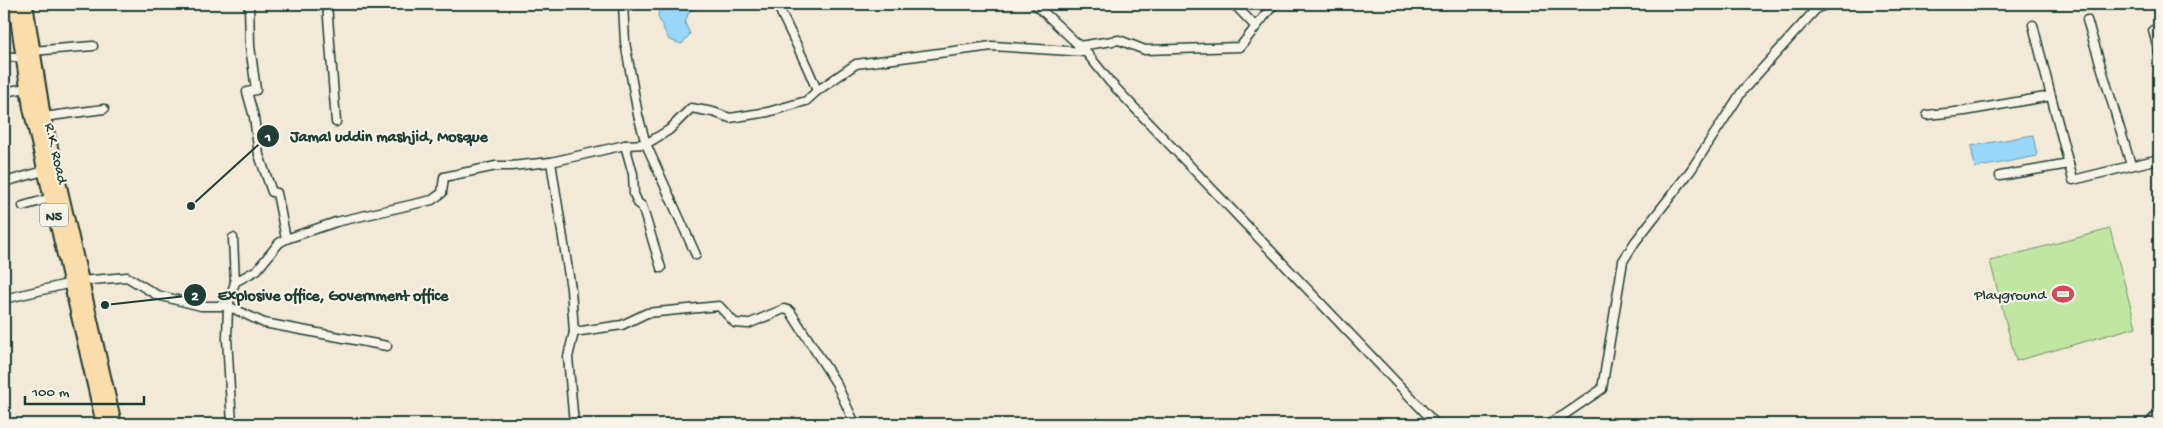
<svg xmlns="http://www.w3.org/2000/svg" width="2163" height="428" viewBox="0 0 2163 428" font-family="'Gochi Hand',sans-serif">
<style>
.green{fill:#c0e6a1;stroke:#70926a}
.water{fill:#98d7f9;stroke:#6899aa}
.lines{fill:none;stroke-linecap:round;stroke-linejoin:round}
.street-casing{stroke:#1f3d34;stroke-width:11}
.secondary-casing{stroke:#1f3d34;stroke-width:14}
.highway-casing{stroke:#1f3d34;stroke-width:18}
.street{stroke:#f7f3e8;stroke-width:8}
.secondary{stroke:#f7f3e8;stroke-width:10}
.highway{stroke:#fbddab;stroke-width:14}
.labels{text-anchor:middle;stroke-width:4.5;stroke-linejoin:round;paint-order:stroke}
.shield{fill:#f7f3e8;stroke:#60746a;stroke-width:1}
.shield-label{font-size:14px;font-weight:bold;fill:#1f3d34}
.street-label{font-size:15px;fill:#1f3d34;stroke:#f7f3e8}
.poi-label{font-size:15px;fill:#1f3d34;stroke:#f7f3e8;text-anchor:end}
.leader{fill:none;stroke:#1f3d34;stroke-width:2}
.callout-dot{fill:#1f3d34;stroke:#f7f3e8;stroke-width:2}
.mark-label{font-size:15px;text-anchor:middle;font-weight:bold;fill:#fff}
.callout-label{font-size:16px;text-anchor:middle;font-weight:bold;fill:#1f3d34;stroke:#f7f3e8;stroke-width:4.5;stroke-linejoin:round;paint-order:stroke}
</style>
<rect width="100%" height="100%" fill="#f2e9d7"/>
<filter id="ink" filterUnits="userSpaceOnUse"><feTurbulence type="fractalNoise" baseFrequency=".02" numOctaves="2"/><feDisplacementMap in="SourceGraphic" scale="10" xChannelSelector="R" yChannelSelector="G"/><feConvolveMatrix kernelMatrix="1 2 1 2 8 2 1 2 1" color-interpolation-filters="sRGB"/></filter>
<g filter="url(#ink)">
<!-- green -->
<path class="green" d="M 2110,229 L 2136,327 L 2016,361 L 1990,261 Z"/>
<!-- water -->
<g class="water">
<path d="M 659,4 L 700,4 L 689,12 L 685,23 L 690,34 L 682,44 L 669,40 L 658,17 Z"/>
<path d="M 2033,135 L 2037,156 L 1975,168 L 1971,146 Z"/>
</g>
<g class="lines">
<!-- street casing -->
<g class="street-casing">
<g id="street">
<path d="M 249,4 L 250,46 L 256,90 L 247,92 L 254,117 L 259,155 L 272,192 L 277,193 L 286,239"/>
<path d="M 327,4 L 336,122"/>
<path d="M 623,4 L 625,42 L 638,115 L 646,144 L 696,255"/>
<path d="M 777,4 C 790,33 806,61 817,91"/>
<path d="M 1035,4 L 1086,52 L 1110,82 L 1436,424"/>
<path d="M 1234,4 L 1255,26"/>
<path d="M 2087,20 L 2131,165"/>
<path d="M 2033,25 L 2051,96"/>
<path d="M 2153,30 L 2159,53"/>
<path d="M 1079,46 L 1119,40 L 1145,50 L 1240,47 L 1274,4"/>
<path d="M 32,51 L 93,46"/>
<path d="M 4,56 L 23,58"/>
<path d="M 4,92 L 27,88"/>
<path d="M 1927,115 L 1965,111 L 2051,96 L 2073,180 L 2159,159"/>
<path d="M 43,117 L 104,109"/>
<path d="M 625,145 L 633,174 L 634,194 L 638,203 L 642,206 L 661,268"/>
<path d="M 551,162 L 571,289 L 574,332 L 568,357 L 574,424"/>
<path d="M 2000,176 L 2069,164"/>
<path d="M 4,182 L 44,171"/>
<path d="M 23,206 L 51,198"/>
<path d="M 233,238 L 235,282"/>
<path d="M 4,299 L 80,281 L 127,277 L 157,295 L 201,306 L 228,306 L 235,282 L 257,270 L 279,243 L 286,239 L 336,222 L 432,200 L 442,193 L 444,177 L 496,166 L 511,166 L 551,162 L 625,145 L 646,144 L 669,130 L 691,108 L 713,112 L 730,118 L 768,112 L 806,101 L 817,91 L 856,64 L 992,46 L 1086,52"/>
<path d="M 574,332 L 622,325 L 647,313 L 719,306 L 735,323 L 748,324 L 784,309 L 790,311 L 836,383 L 855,424"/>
<path d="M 232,424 L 227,338 L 228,306 L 264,323 L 387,346"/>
<path d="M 1547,424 L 1564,415 L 1602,389 L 1623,261 L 1635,242 L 1691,170 L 1743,90 L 1817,8 L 1828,4"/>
</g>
</g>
<!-- secondary casing -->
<g class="secondary-casing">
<path id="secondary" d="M 2150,424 L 2159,415"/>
</g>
<!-- highway casing -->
<g class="highway-casing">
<g id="highway">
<path d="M 16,4 L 31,108 L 104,424"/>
<path d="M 25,4 L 43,117 L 114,424"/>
</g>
</g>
<!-- street -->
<use href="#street" class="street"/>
<!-- secondary -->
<use href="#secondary" class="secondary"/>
<!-- highway -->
<use href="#highway" class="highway"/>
</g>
</g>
<!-- icons -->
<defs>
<g id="stadium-bare" transform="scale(1.725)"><path d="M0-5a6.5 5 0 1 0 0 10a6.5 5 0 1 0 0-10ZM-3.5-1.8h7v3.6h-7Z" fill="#d1495b" stroke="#f7f3e8" stroke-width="2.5" paint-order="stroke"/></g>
</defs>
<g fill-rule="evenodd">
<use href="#stadium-bare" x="2063" y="294"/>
</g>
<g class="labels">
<!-- shield labels -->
<rect class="shield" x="40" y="203.5" width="28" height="23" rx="4"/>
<g class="shield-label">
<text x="54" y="220">N5</text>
</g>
<!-- street labels -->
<g class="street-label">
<text transform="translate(57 153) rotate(77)" y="5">R.K. Road</text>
</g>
<!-- poi labels -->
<g class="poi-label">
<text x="2046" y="299">Playground</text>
</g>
</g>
<!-- callouts -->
<path class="leader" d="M191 206L268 136M105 305L195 295"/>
<g class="callout-dot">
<circle cx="191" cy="206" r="5"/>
<circle cx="105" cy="305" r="5"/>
<circle cx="268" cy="136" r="12"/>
<circle cx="195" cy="295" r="12"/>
</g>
<g class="mark-label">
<text x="268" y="141">1</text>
<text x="195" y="300">2</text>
</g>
<g class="callout-label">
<text x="389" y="141">Jamal uddin mashjid, Mosque</text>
<text x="333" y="300">Explosive office, Government office</text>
</g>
<!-- margin -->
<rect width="2163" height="428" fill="none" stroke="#f7f3e8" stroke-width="20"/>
<rect x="10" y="10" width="2143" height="408" fill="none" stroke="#1f3d34" stroke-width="2" filter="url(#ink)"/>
<!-- scale -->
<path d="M25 396v8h119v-8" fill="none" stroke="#1f3d34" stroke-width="2.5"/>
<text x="32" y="396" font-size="15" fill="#1f3d34" stroke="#f7f3e8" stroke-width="4" paint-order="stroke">100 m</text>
</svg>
